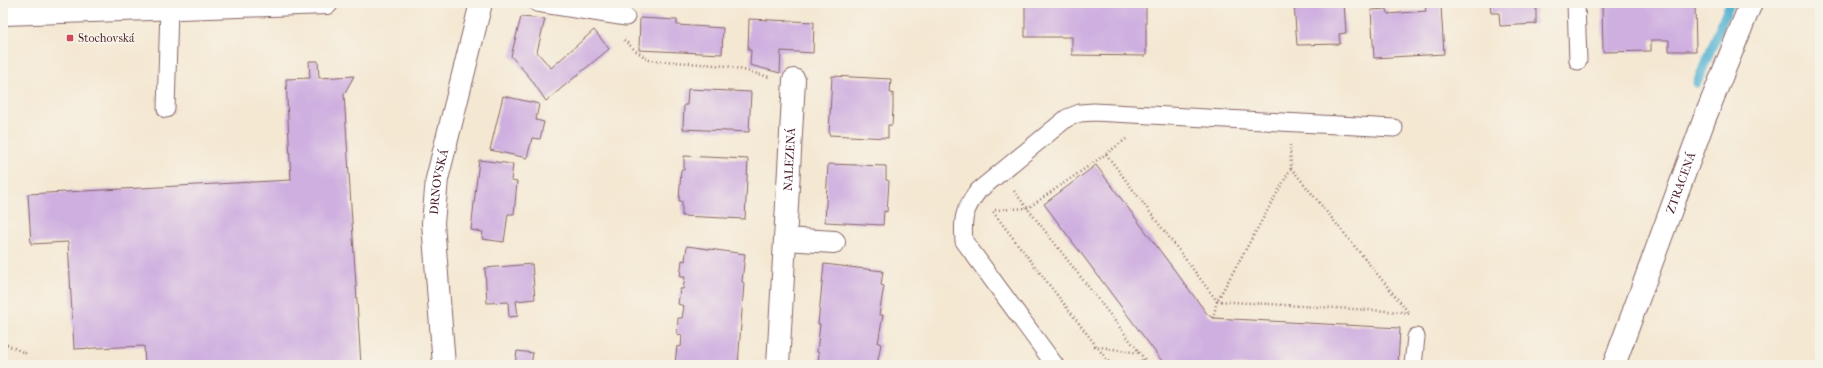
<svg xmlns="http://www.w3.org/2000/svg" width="1823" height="368" viewBox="0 0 1823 368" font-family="'IM FELL French Canon',serif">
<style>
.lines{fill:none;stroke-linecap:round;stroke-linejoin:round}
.stream{stroke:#54b2d2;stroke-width:9}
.building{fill:#cfafe0}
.lane-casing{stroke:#866566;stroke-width:19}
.street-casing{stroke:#866566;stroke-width:24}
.secondary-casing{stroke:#866566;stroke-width:24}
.path{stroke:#866566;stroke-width:2.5;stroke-dasharray:1 3;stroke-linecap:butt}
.lane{stroke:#fff;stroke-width:17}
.street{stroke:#fff;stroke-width:22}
.secondary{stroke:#fff;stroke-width:22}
.poi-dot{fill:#d1495b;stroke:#f7f3e8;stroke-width:1.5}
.labels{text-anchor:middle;stroke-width:3.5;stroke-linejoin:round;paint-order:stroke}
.poi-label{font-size:12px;fill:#4a1f2b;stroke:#f7f3e8;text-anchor:start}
.street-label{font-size:12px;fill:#4a1f2b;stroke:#f7f3e8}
</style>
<rect width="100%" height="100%" fill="#f7f3e8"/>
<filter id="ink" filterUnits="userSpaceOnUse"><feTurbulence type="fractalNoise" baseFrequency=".025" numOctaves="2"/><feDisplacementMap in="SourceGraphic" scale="8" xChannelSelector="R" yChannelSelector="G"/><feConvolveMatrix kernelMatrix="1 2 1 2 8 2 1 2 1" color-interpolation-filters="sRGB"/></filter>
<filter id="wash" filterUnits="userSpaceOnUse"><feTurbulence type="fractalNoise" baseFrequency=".012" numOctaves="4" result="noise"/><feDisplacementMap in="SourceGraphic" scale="16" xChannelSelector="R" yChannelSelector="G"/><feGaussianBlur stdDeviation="0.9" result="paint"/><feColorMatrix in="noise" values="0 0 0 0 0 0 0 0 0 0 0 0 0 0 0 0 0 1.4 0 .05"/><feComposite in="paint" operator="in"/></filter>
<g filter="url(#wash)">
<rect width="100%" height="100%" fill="#f4e8d3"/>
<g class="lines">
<!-- stream -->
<path class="stream" d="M 1697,83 L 1730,3"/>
</g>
<g id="blocks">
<!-- building -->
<g class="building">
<path d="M 1025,3 L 1146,3 L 1146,56 L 1072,55 L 1072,37 L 1025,37 Z"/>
<path d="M 1294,3 L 1344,3 L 1346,33 L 1339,34 L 1340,44 L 1297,45 Z"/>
<path d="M 1490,3 L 1536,3 L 1536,24 L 1500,26 L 1499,13 L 1491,13 Z"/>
<path d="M 1602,3 L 1695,3 L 1696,51 L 1669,51 L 1669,40 L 1651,40 L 1651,51 L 1603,52 Z"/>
<path d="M 1425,6 L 1441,6 L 1444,54 L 1374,58 L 1371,10 L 1387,9 L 1388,14 L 1426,11 Z"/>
<path d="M 521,17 L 545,19 L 537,52 L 551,68 L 594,30 L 609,49 L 546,101 L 531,79 L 511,56 Z"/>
<path d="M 640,18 L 677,20 L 677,25 L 723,28 L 722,54 L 639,50 Z"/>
<path d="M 749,19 L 814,22 L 813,53 L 781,51 L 780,73 L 750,65 L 751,50 L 748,50 Z"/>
<path d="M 309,61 L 318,61 L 319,78 L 354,76 L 344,94 L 361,365 L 145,365 L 144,346 L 74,349 L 68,242 L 31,244 L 28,194 L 291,180 L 286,79 L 310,78 Z"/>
<path d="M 832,76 L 891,79 L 890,93 L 893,93 L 893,109 L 892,125 L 888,125 L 888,138 L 829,135 Z"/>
<path d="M 688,89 L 751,92 L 749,132 L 683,129 L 684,105 L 687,105 Z"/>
<path d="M 503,96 L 539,104 L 536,120 L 544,122 L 540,139 L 532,138 L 527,158 L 490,150 Z"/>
<path d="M 684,156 L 748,159 L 745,219 L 682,216 L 682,201 L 679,201 L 681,170 L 684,170 Z"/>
<path d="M 479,160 L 513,164 L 511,181 L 517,182 L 514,214 L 508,214 L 504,242 L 482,239 L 483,232 L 471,230 Z"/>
<path d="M 828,164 L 886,166 L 886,180 L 889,181 L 887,212 L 884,211 L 883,225 L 825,222 Z"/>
<path d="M 1096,165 L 1208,315 L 1213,318 L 1400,328 L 1398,365 L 1165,365 L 1044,204 Z"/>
<path d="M 687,246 L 745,254 L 742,282 L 744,283 L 738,365 L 680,365 L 675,363 L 677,346 L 681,347 L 682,335 L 677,334 L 678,318 L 682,318 L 684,306 L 678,304 L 680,289 L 683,289 L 685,277 L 680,277 L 682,260 L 685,261 Z"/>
<path d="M 532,264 L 535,299 L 516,301 L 518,316 L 509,317 L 508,302 L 487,303 L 485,268 Z"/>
<path d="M 824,264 L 883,271 L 881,285 L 884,286 L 879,315 L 883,315 L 878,343 L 881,344 L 877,365 L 818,365 L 819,353 L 817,352 L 820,324 L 818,324 Z"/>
<path d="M 517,351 L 533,353 L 531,365 L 515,365 Z"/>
</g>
</g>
</g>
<g filter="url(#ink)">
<use href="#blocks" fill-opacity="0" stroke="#866566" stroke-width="1"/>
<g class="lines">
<!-- lane casing -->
<g class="lane-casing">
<g id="lane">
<path d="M 537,3 L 626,17"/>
<path d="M 1576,3 L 1578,61"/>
<path d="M 166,109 L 169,9"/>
<path d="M 1055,365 L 964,241 C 962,218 964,210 978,191 L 1067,118 L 1080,113 L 1094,112 L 1394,128"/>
<path d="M 1413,365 L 1416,337"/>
</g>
</g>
<!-- street casing -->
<g class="street-casing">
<g id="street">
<path d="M 785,239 L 834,242"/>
<path id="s1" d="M 778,365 L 794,80"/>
<path id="s2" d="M 1614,365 L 1704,120 L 1751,3"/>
</g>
</g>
<!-- secondary casing -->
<g class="secondary-casing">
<g id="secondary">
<path d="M 3,14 L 327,3"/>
<path id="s3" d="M 444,365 L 433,223 L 437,179 L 481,3"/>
</g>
</g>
<!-- path -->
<g class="path">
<path d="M 624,40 L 636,51 L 649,60 L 728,66 L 769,77"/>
<path d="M 1106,154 L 1217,301 L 1404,312 L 1410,314"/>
<path d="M 1291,168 L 1409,313"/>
<path d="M 1014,191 L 1149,365"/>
<path d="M 995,210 L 1028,208 L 1106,154 L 1126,139"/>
<path d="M 993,212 L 1111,365"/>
<path d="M 1213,318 L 1217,301 L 1291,168 L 1290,145"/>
<path d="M 3,343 L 27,354"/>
<path d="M 1094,346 L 1139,353"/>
<path d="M 1135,365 L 1144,359"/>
</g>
<!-- lane -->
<use href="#lane" class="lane"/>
<!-- street -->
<use href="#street" class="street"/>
<!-- secondary -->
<use href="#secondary" class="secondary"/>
</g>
</g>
<!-- markers -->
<rect class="poi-dot" x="66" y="34" width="8" height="8" rx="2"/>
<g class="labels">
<!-- poi labels -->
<g class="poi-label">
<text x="78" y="42">Stochovská</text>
</g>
<!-- street labels -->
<g class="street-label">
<text dy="4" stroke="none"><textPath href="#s1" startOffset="206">NALEZENÁ</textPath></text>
<text dy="4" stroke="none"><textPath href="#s3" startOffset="184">DRNOVSKÁ</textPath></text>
<text dy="4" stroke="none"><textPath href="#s2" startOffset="194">ZTRACENÁ</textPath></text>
</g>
</g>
<!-- margin -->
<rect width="1823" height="368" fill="none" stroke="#f7f3e8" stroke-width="16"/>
</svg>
